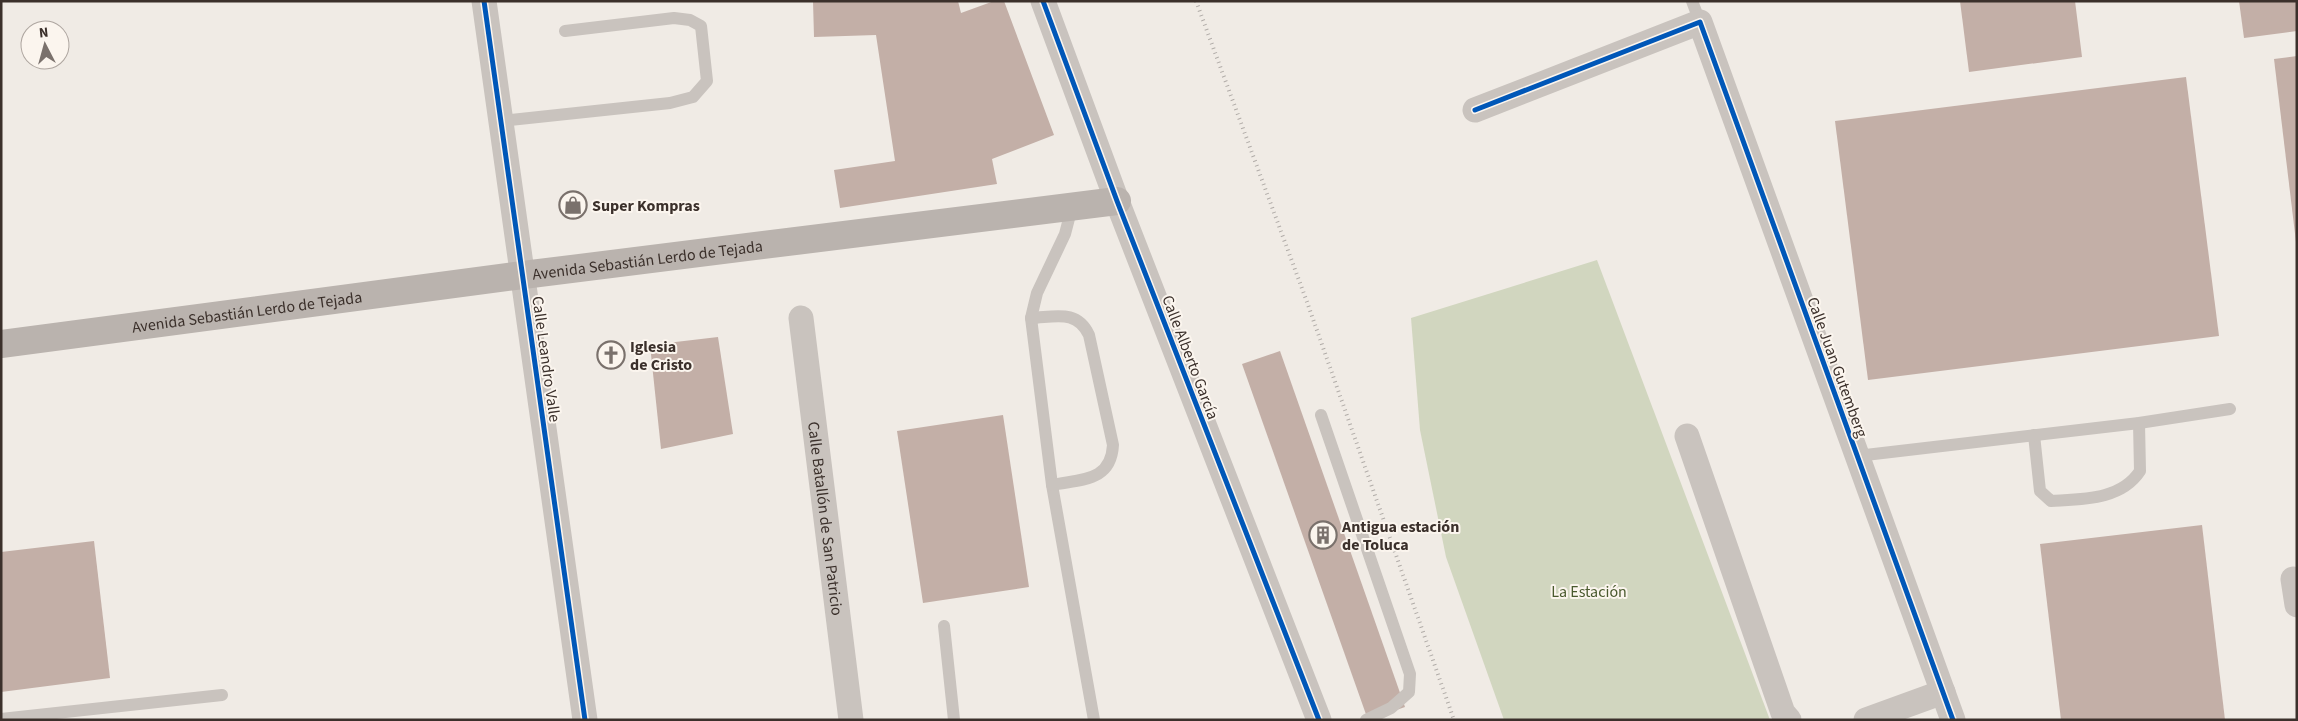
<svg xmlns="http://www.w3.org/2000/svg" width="2298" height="721" viewBox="0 0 2298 721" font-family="'Source Sans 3',sans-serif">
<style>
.green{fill:#d1d6bf}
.building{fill:#c3afa7}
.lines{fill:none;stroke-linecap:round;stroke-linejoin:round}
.lane{stroke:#c9c3be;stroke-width:12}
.street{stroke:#c9c3be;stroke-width:25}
.secondary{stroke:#bab3ae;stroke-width:28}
.rail{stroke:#b1aca8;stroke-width:4;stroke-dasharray:1 4;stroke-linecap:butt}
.cycleway-casing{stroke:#fbf5ee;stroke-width:8}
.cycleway{stroke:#0057b8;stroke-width:5}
.labels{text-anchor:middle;stroke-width:4;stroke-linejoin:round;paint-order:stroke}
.poi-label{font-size:16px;font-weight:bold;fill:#3b302b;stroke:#fbf5ee;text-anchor:start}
.street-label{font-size:16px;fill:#3b302b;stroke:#fbf5ee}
.park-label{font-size:16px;fill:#4a5a2e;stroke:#fbf5ee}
</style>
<rect width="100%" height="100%" fill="#f0ebe5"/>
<!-- green -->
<path class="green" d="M 1597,260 L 1770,720 L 1504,720 L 1446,557 L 1420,430 L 1411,318 Z"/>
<!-- building -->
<g class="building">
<path d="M 813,1 L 958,1 L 961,13 L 994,1 L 1004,1 L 1054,135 L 992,159 L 997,184 L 840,208 L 834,170 L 895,161 L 876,35 L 814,37 Z"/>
<path d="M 1960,1 L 2075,1 L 2082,57 L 1969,72 Z"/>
<path d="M 2239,1 L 2297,1 L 2297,31 L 2244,38 Z"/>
<path d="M 2297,56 L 2297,241 L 2296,242 L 2274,59 Z"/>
<path d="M 2186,77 L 2219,336 L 1868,380 L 1835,121 Z"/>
<path d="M 718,337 L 733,434 L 661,449 L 650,345 Z"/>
<path d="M 1280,351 L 1405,707 L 1368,720 L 1242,364 Z"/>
<path d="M 1003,415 L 1029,587 L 923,603 L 897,431 Z"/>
<path d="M 2202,525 L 2225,720 L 2061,720 L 2040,544 Z"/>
<path d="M 94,541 L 110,678 L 1,692 L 1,552 Z"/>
</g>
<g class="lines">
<!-- lane -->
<g class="lane">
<path d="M 1692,1 L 1700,22"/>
<path d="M 501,121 L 670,103 L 693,97 L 707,81 L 701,26 L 690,20 L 674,18 L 565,31"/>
<path d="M 1072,207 L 1065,234 L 1037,293 L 1031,318 L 1052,485 L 1094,720"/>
<path d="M 1031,318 C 1055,317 1077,309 1089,335 L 1113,445 C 1111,482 1081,479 1052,485"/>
<path d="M 1321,415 L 1410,674 L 1409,692 L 1391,708 L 1366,720"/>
<path d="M 2034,435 L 2040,491 L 2051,501 C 2083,499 2121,500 2140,471 L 2139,423"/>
<path d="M 1857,456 L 2139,423 L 2230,409"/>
<path d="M 944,626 L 954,720"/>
<path d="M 1,719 L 222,695"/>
</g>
<!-- street -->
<g class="street">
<path d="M 484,1 L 585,720"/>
<path d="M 1043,1 L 1117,201 L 1319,720"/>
<path d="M 1475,110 L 1700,22 L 1953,720"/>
<path id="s1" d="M 801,318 L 851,720"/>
<path d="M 1687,436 L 1783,713 L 1789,720"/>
<path d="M 2293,579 L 2297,605"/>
<path d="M 1866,720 L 1943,692"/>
</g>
<!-- secondary -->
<path class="secondary" id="s2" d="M 1,344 L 523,275 L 1117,201"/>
<!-- rail -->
<path class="rail" d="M 1196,1 L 1307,302 L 1454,720"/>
<!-- cycleway casing -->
<g class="cycleway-casing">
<g id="cycleway">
<path d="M 484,1 L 585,720"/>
<path d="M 1043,1 L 1117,201 L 1319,720"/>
<path d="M 1475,110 L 1700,22 L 1953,720"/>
</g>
</g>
<!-- cycleway -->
<use href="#cycleway" class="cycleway"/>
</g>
<!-- icons -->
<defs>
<g id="shop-ring" transform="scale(1.4375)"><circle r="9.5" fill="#fbf5ee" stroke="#7a716c" stroke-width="1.5"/><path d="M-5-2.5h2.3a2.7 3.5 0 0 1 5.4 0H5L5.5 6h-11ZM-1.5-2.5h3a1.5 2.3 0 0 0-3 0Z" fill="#7a716c"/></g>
<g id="church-ring" transform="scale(1.4375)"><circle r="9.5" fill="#fbf5ee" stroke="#7a716c" stroke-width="1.5"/><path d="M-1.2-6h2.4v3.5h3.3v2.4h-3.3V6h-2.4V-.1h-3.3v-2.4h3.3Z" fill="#7a716c"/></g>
<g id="building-ring" transform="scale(1.4375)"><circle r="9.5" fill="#fbf5ee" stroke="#7a716c" stroke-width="1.5"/><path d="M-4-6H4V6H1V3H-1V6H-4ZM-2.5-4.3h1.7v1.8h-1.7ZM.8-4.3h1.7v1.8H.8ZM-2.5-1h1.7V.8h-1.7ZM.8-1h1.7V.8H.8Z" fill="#7a716c"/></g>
</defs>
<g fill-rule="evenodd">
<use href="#shop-ring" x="573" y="205"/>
<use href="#church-ring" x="611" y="355"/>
<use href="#building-ring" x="1323" y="535"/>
</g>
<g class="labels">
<!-- poi labels -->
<g class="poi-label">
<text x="592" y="211">Super Kompras</text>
<text x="630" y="352">Iglesia<tspan x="630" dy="18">de Cristo</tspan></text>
<text x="1342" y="532">Antigua estación<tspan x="1342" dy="18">de Toluca</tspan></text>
</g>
<!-- street labels -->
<g class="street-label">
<text dy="6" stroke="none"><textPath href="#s2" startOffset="652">Avenida Sebastián Lerdo de Tejada</textPath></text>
<text dy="6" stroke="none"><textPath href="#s2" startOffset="248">Avenida Sebastián Lerdo de Tejada</textPath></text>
<text transform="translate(1191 357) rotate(69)" y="6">Calle Alberto García</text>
<text transform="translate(547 359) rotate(82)" y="6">Calle Leandro Valle</text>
<text transform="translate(1838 367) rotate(70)" y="6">Calle Juan Gutemberg</text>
<text dy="6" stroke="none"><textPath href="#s1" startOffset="202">Calle Batallón de San Patricio</textPath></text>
</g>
<!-- park labels -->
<g class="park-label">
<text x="1589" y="597">La Estación</text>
</g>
</g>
<!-- border -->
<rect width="2298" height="721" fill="none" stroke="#3b302b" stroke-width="5"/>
<!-- north arrow -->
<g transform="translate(45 45) rotate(354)"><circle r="24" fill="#fbf5ee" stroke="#aea6a0"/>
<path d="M0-4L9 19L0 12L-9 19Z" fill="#7a716c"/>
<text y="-8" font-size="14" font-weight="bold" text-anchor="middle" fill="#3b302b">N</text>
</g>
</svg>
